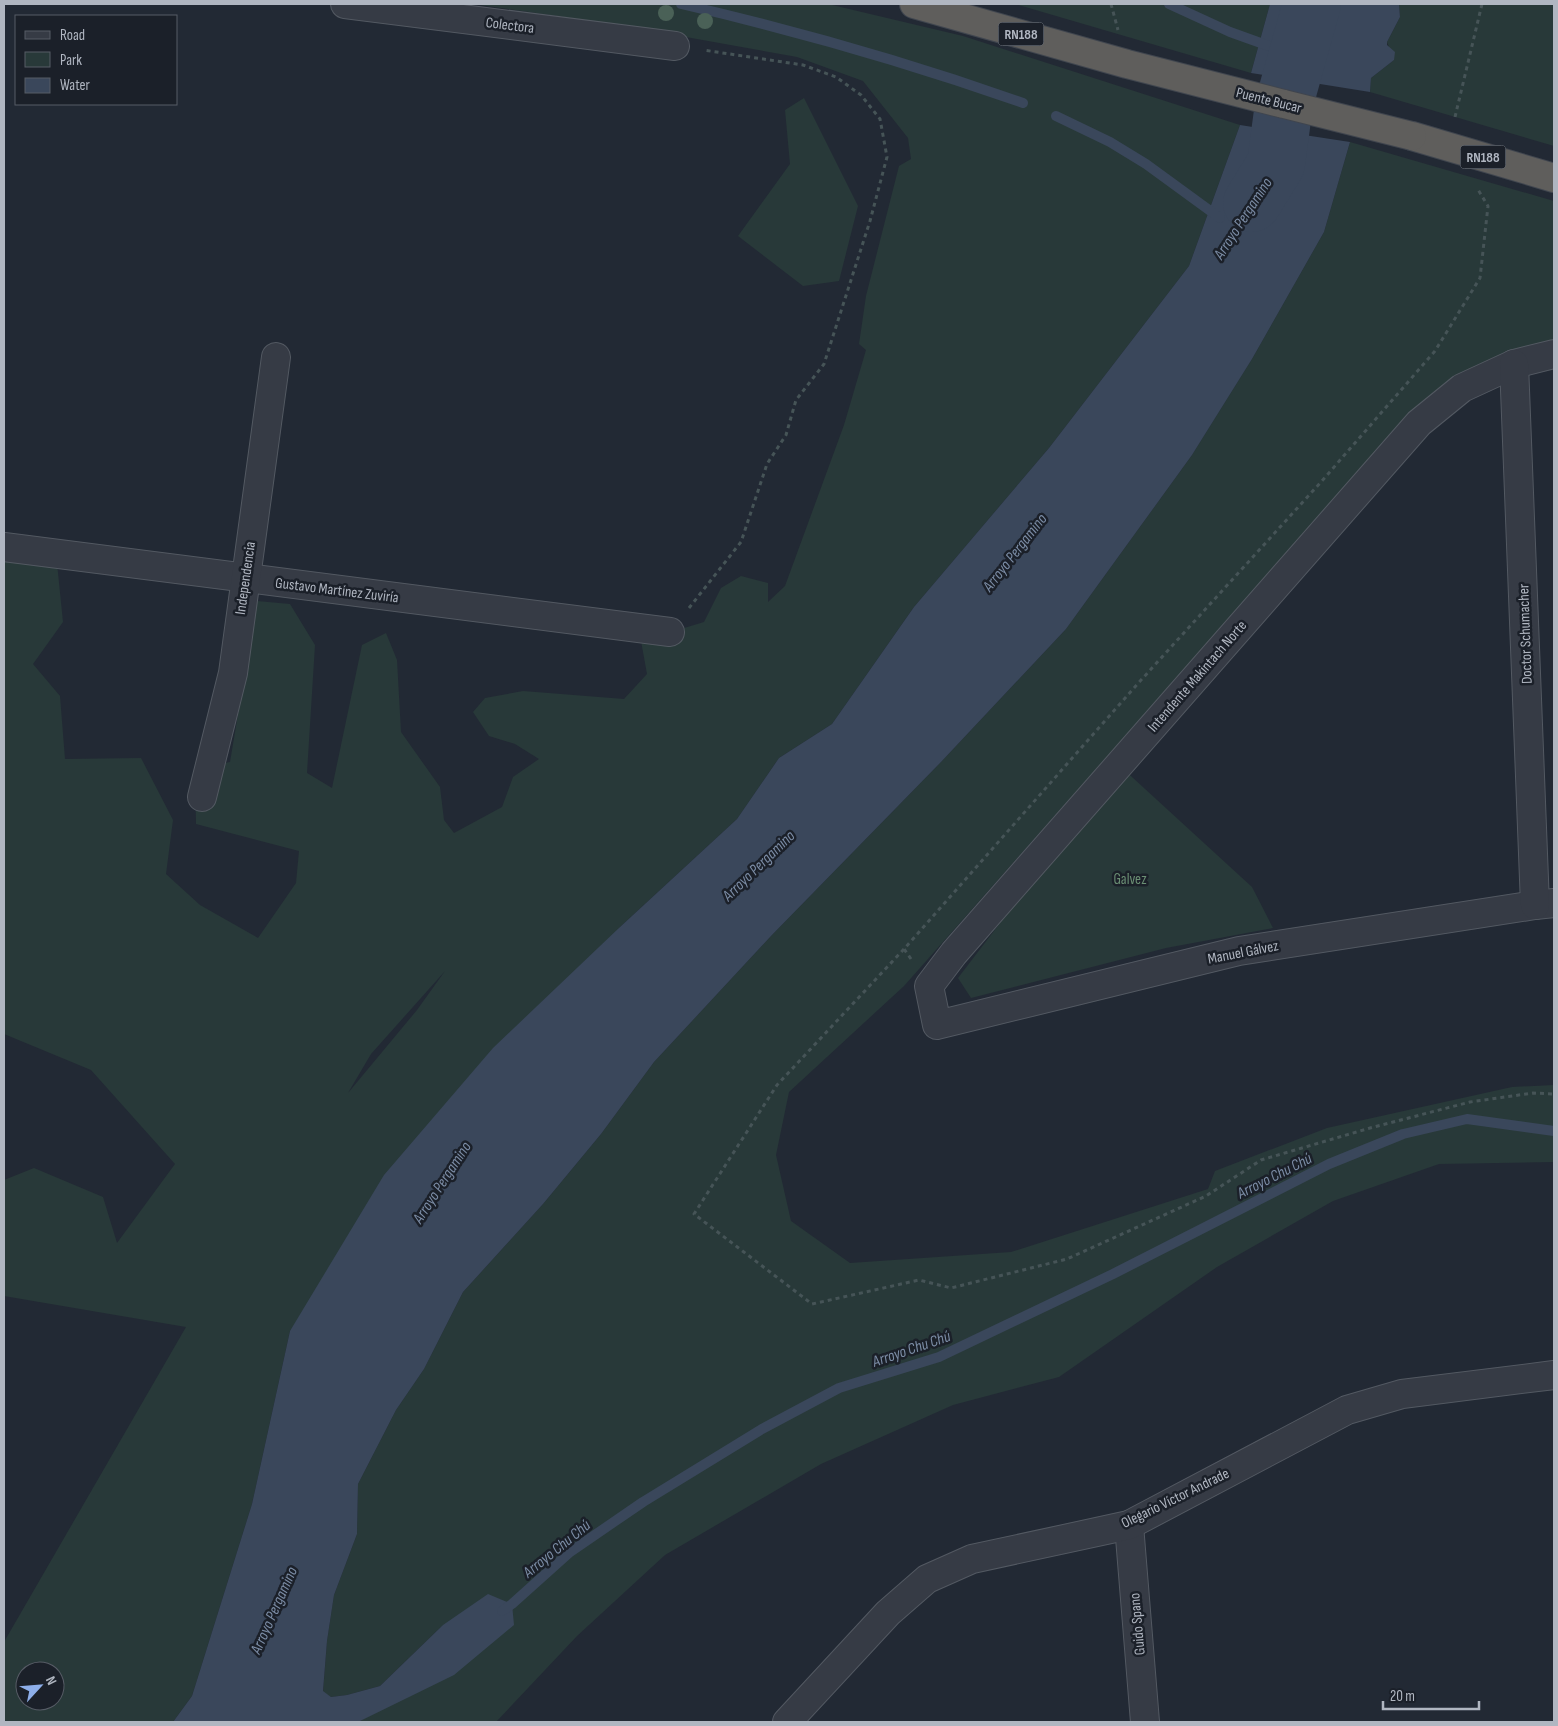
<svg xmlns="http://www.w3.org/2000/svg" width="1558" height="1726" viewBox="0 0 1558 1726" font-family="'Sofia Sans Condensed',sans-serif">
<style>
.green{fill:#283939;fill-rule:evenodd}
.water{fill:#3a475b}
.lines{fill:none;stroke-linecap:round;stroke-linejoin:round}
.stream{stroke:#3a475b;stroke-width:10}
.river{stroke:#3a475b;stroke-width:58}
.minor-casing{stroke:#535962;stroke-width:30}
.trunk-casing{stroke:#40464f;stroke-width:30}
.path{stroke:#465457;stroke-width:3;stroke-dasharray:4 4;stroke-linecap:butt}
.minor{stroke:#363b45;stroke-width:28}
.trunk{stroke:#5f5e5c;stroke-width:28}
.trunk-bridge-casing{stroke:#40464f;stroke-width:30;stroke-linecap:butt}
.trunk-bridge{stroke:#5f5e5c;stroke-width:28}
.tree{fill:#4a6157}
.labels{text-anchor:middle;stroke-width:5;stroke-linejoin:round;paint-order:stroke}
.shield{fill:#1b2029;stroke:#838993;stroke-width:1}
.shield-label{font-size:14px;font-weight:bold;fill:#b0b6c1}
.street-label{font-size:15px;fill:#b0b6c1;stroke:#1b2029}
.park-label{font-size:15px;fill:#6b8f74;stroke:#1b2029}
.water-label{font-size:16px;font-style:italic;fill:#7c8da6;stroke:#1b2029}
</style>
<rect width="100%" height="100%" fill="#222934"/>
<!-- green -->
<g class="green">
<path d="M 473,4 L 828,4 L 963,36 L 1240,125 L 1189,266 L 1049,448 L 914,607 L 832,724 L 779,758 L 737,819 L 620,927 L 290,1331 L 252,1504 L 192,1696 L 173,1722 L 4,1722 L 4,1642 L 186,1327 L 4,1296 L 4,1180 L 34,1168 L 103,1197 L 117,1243 L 175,1164 L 91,1070 L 4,1034 L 4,556 L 57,563 L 63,622 L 33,664 L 60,696 L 65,759 L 141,758 L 173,820 L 166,874 L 200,905 L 258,938 L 296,883 L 299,851 L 196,824 L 195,769 L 230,762 L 257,601 L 290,604 L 315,645 L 307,773 L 332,788 L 362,645 L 386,633 L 397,660 L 401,732 L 440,787 L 444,820 L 454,833 L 502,807 L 513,777 L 539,759 L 515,744 L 489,736 L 473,712 L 485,698 L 523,691 L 624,699 L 647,674 L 641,641 L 704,622 L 721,588 L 741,576 L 768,583 L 768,602 L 785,586 L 844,425 L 866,350 L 859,344 L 866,296 L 899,166 L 911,159 L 908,138 L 863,81 L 797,57 L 613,24 ZM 445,971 L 417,1010 L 348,1093 L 371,1054 ZM 25,1671 L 55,1671 L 55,1701 L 25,1701 Z"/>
<path d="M 1015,4 L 1270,4 L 1251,73 Z"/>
<path d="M 1399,4 L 1554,4 L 1554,146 L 1370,92 L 1371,78 L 1394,60 L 1387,42 L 1400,17 Z"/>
<path d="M 804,98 L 858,206 L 839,281 L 803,286 L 738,236 L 790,164 L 785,110 Z"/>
<path d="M 1350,142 L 1554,201 L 1554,341 L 1397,429 L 904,986 L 789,1092 L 776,1155 L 791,1221 L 850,1263 L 1011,1252 L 1208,1189 L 1215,1171 L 1327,1128 L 1512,1087 L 1554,1085 L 1554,1162 L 1439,1164 L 1333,1201 L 1217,1267 L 1059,1377 L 953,1405 L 821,1464 L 665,1555 L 577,1636 L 496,1722 L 358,1722 L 362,1720 L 443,1625 L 380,1686 L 347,1695 L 331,1697 L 323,1692 L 327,1641 L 334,1595 L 357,1534 L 358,1484 L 396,1410 L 424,1369 L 463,1292 L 543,1204 L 601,1134 L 654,1062 L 771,936 L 941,762 L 1066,629 L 1192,455 L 1252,359 L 1324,232 Z"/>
<path d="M 1120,766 L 1252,887 L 1273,928 L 1166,948 L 971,998 L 958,978 Z"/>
</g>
<!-- water -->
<g class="water">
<path d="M 1270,4 L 1399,4 L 1400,17 L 1387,42 L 1387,45 L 1395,52 L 1394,60 L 1371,78 L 1370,92 L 1251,73 Z"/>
<path d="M 1240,125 L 1350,142 L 1324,232 L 1252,359 L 1192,455 L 1066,629 L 941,762 L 771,936 L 654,1062 L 601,1134 L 543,1204 L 463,1292 L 424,1369 L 396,1410 L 358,1484 L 357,1534 L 334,1595 L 327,1641 L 323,1691 L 331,1697 L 347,1695 L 380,1686 L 443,1625 L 488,1594 L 512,1604 L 514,1625 L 454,1675 L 358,1722 L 173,1722 L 192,1696 L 252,1504 L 290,1331 L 384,1175 L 493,1048 L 620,927 L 737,819 L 779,758 L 832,724 L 914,607 L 1049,448 L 1189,266 Z"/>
</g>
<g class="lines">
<!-- stream -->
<g class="stream">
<path d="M 681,4 C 798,31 910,63 1023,103"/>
<path d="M 1169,4 L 1230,32 L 1272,47"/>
<path d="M 1056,116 L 1110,142 L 1146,164 L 1220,218"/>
<path d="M 502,1611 L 512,1604 L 570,1552 L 643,1502 L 762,1429 L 839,1388 L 939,1357 L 1113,1274 L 1329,1164 L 1403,1134 L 1467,1119 L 1554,1131"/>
</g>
<!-- river -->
<path class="river" d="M 1252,203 L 1276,164 L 1284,104 L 1312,4"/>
<!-- minor casing -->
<g class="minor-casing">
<g id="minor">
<path d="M 345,4 L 675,46"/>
<path d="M 1554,354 L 1514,364 L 1462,388 L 1419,423 L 954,953 L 929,986 L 937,1025 L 1239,951 L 1535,905 L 1554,903"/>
<path d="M 1514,364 L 1535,905"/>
<path d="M 4,547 L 670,632"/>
<path d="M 202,797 L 233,673 L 276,357"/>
<path d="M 1129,1525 L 1145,1722"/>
<path d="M 787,1722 L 888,1613 L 927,1579 L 972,1559 L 1129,1525 L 1347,1410 L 1402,1394 L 1554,1375"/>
</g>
</g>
<!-- trunk casing -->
<g class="trunk-casing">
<g id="trunk">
<path d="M 914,4 L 1127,64 L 1284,104"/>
<path d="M 1412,136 L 1554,178"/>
</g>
</g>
<!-- path -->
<g class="path">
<path d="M 1111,4 L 1118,30"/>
<path d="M 1455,117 L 1482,4"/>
<path d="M 689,608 L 741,542 L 767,464 L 786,435 L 796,400 L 824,364 L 870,221 L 887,157 L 880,119 L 861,95 L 836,77 L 803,65 L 703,50"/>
<path d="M 904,949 L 777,1085 L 694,1214 L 812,1304 L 919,1280 L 951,1288 L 1067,1259 L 1206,1196 L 1261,1160 L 1370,1128 L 1470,1102 L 1533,1093 L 1554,1094"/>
<path d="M 911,959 L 904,949 L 1142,679 L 1321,482 L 1435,351 L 1480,278 L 1488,206 L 1477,188"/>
</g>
<!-- minor -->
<use href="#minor" class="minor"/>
<!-- trunk -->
<use href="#trunk" class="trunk"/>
<!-- trunk-bridge casing -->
<g class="trunk-bridge-casing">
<path id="trunk-bridge" d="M 1284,104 L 1412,136"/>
</g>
<!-- trunk-bridge -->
<use href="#trunk-bridge" class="trunk-bridge"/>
</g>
<!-- trees -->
<g class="tree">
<circle cx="666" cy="13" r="8"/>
<circle cx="705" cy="21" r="8"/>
</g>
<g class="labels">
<!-- shield labels -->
<g class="shield">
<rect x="998.5" y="22.5" width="45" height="23" rx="4"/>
<rect x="1460.5" y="145.5" width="45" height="23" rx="4"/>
</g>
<g class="shield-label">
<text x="1021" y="39">RN188</text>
<text x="1483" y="162">RN188</text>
</g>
<!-- street labels -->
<g class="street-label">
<text transform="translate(510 25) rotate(7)" y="5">Colectora</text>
<text transform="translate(1269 100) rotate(14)" y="5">Puente Bucar</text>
<text transform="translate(245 578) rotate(-82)" y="5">Independencia</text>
<text transform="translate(337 590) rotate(7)" y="5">Gustavo Martínez Zuviría</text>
<text transform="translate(1525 634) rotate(-92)" y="5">Doctor Schumacher</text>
<text transform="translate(1197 676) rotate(-49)" y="5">Intendente Makintach Norte</text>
<text transform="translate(1243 952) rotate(-11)" y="5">Manuel Gálvez</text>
<text transform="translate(1175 1498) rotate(-26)" y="5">Olegario Víctor Andrade</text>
<text transform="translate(1137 1624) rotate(-95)" y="5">Guido Spano</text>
</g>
<!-- park labels -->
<g class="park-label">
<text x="1130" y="884">Galvez</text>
</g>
<!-- water labels -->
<g class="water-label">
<text transform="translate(1242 218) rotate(-57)" y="6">Arroyo Pergamino</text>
<text transform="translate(1014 552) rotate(-52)" y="6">Arroyo Pergamino</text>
<text transform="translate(758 865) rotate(-44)" y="6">Arroyo Pergamino</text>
<text transform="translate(1274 1175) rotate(-27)" y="6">Arroyo Chu Chú</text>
<text transform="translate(441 1182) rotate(-57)" y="6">Arroyo Pergamino</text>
<text transform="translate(911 1348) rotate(-19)" y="6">Arroyo Chu Chú</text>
<text transform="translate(556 1548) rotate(-39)" y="6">Arroyo Chu Chú</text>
<text transform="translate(273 1610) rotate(-66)" y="6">Arroyo Pergamino</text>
</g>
</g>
<!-- border -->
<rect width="1558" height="1726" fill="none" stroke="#b0b6c1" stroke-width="10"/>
<!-- legend -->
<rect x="15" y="15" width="162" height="90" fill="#1b2029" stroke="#575c66"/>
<rect x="25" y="31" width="25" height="8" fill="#363b45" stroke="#575c66"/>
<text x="60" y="40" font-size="15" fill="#b0b6c1">Road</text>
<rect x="25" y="52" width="25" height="15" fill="#283939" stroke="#575c66"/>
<text x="60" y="65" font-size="15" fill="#b0b6c1">Park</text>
<rect x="25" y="78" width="25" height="15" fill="#3a475b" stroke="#575c66"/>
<text x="60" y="90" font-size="15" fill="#b0b6c1">Water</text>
<!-- north arrow -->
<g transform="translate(40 1686) rotate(64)"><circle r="24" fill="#1b2029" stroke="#575c66"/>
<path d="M0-4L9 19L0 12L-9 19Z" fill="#8daee9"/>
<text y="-8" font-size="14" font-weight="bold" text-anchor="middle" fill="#b0b6c1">N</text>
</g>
<!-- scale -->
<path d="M1383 1701v8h96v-8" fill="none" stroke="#b0b6c1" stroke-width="2.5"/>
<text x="1390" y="1701" font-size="15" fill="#b0b6c1" stroke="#1b2029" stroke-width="4" paint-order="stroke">20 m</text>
</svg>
